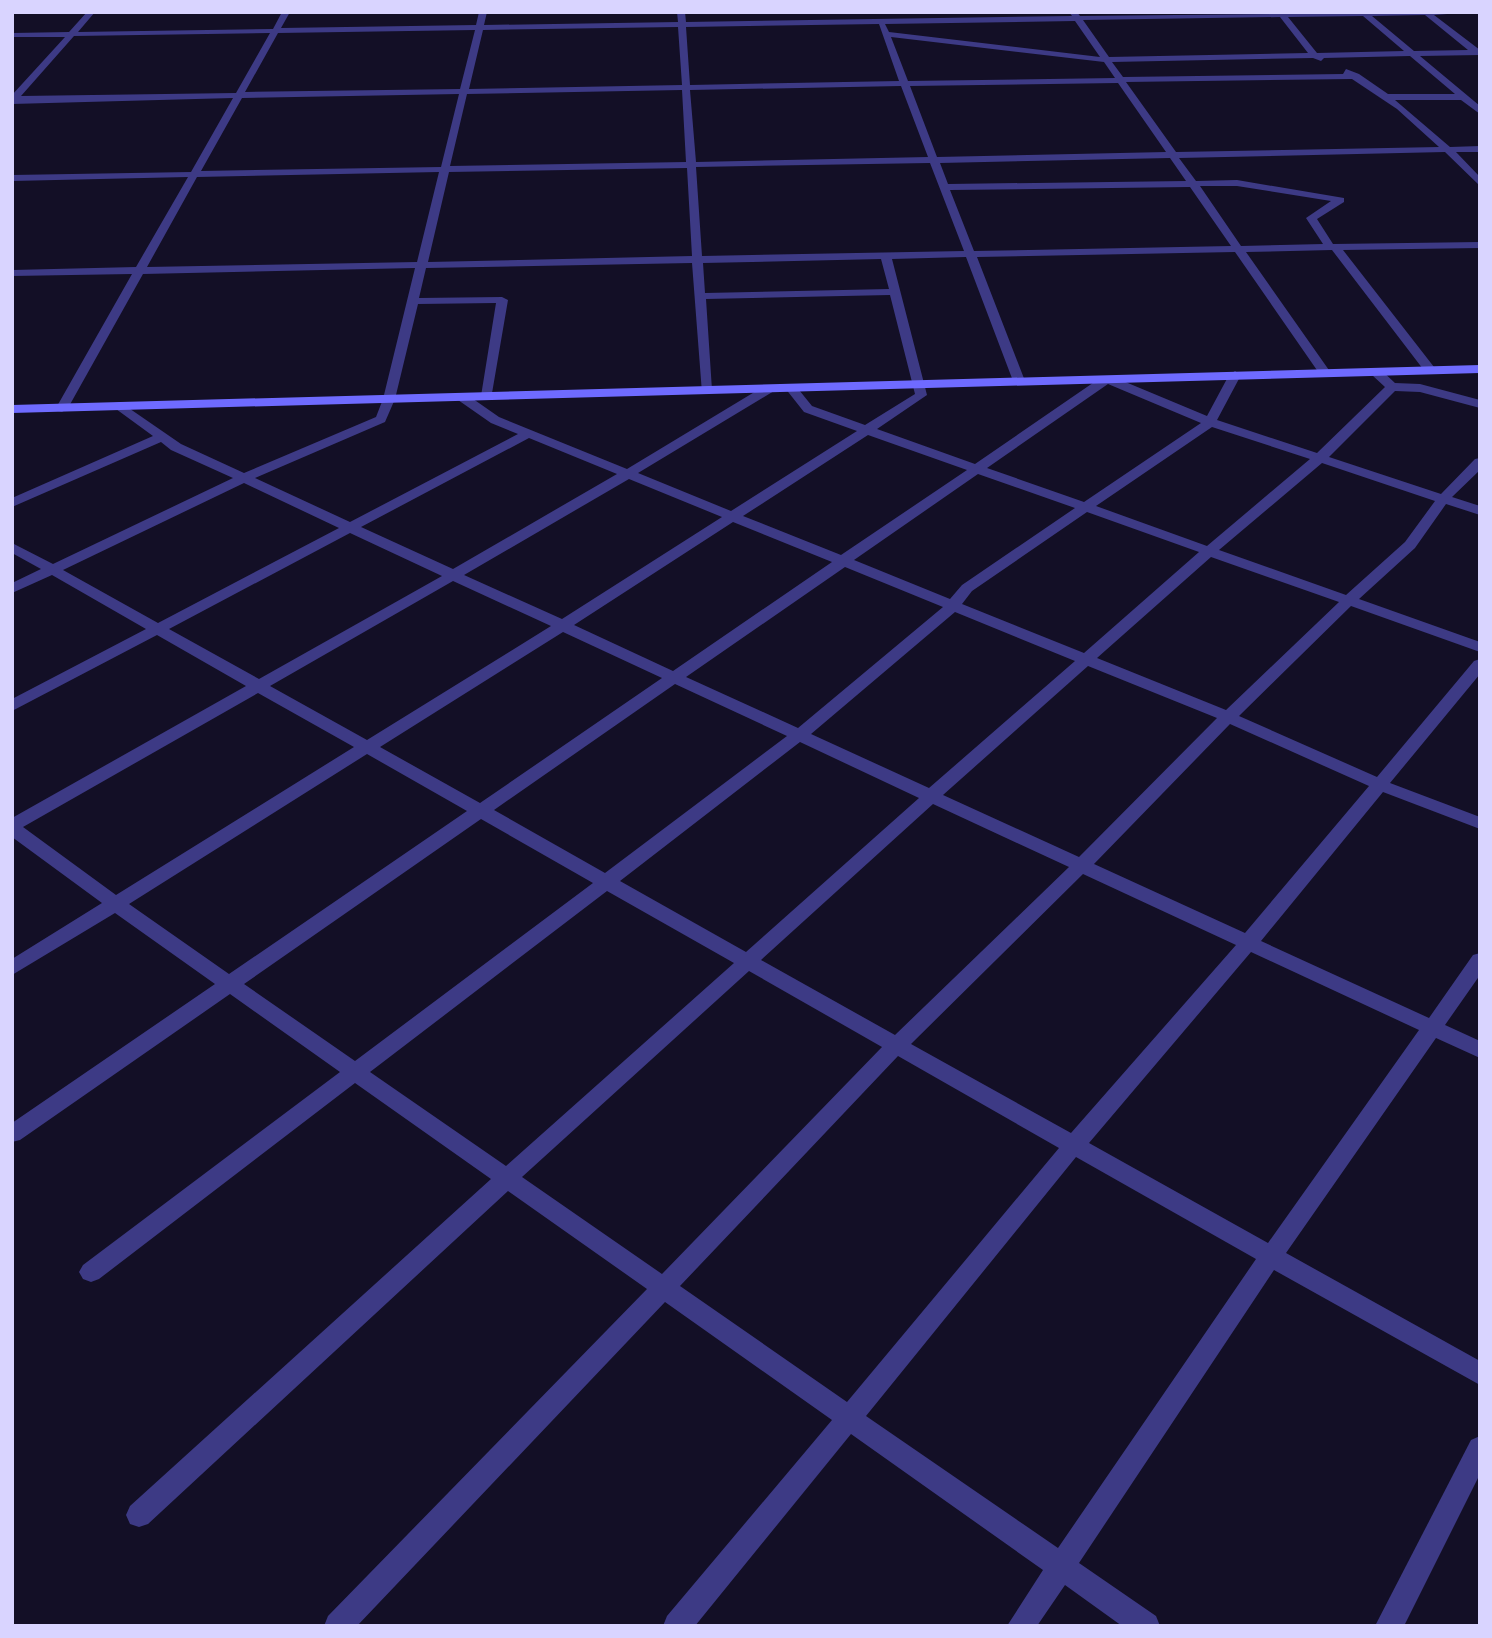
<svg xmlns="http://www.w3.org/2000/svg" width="1492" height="1638" viewBox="0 0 1492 1638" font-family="Lato,sans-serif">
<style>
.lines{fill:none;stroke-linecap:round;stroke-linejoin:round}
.street{fill:#3d3a85;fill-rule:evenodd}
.secondary{fill:#6f6bff;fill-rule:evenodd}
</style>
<rect width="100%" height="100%" fill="#130f26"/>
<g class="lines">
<!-- street -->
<g class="street">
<path d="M 87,12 L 95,12 L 78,32 L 273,29 L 282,12 L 290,12 L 281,28 L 476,25 L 479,12 L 487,12 L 484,25 L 678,22 L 677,12 L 685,12 L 686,22 L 1072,16 L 1069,12 L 1077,12 L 1080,16 L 1474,12 L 1434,15 L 1480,50 L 1480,55 L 1420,56 L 1480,106 L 1480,114 L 1461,100 L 1395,100 L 1450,147 L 1480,146 L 1480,152 L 1456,152 L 1480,177 L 1480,186 L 1445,152 L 1179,158 L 1196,181 L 1237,180 L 1344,198 L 1344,202 L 1317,219 L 1333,244 L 1480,242 L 1480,248 L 1343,250 L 1434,367 L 1434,373 L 1426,373 L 1332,250 L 1246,252 L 1331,373 L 1325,377 L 1321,376 L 1235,252 L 977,257 L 1025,381 L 1019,385 L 1013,381 L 966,257 L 892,259 L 927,395 L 877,429 L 975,464 L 1103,376 L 1111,376 L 1207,416 L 1229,375 L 1235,371 L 1241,375 L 1217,420 L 1317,453 L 1385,387 L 1372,375 L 1372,369 L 1380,369 L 1395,383 L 1420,384 L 1480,400 L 1480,408 L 1420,392 L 1395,391 L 1329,457 L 1441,494 L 1475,459 L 1480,458 L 1480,470 L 1452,497 L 1480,506 L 1480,515 L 1446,504 L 1415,548 L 1359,599 L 1480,642 L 1480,652 L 1351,606 L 1239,716 L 1377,777 L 1474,661 L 1480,659 L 1480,674 L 1390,783 L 1480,817 L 1480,829 L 1383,792 L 1261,941 L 1429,1018 L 1473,955 L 1480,953 L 1480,975 L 1445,1025 L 1480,1041 L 1480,1058 L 1436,1038 L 1286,1253 L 1480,1361 L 1480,1385 L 1274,1270 L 1079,1563 L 1156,1616 L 1160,1626 L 1122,1626 L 1065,1585 L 1037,1626 L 1007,1626 L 1043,1570 L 851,1434 L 695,1626 L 663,1626 L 667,1616 L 832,1420 L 665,1302 L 357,1626 L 324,1626 L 328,1616 L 647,1289 L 508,1191 L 148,1524 L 139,1527 L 130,1524 L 126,1515 L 130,1506 L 491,1179 L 355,1083 L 99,1279 L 91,1282 L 83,1279 L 79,1272 L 83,1265 L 340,1072 L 230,994 L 20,1140 L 12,1142 L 12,1123 L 215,984 L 115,913 L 12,975 L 12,959 L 102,903 L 12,837 L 12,818 L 246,686 L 157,635 L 12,711 L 12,699 L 146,629 L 52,575 L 12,593 L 12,583 L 41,569 L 12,553 L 12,543 L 53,564 L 233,478 L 171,450 L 161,442 L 12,507 L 12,498 L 153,436 L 116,409 L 116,403 L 120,402 L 181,444 L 244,473 L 376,417 L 383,399 L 415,268 L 143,274 L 68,408 L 62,412 L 58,411 L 56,408 L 132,274 L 12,276 L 12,270 L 136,267 L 188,177 L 12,181 L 12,175 L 191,172 L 233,98 L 12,104 L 12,95 L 65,37 L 12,37 L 12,33 L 69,32 ZM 1425,15 L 1468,50 L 1414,51 L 1372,16 ZM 1363,16 L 1404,51 L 1317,53 L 1288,17 ZM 1280,17 L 1308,53 L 1109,57 L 1083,20 ZM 1075,21 L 1100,57 L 889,32 L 885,24 ZM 879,24 L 899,81 L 690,85 L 686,27 ZM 678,27 L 682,85 L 469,89 L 483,30 ZM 475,30 L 460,89 L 245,92 L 278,33 ZM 270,33 L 236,93 L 21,96 L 74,36 ZM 891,37 L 1104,62 L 1115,78 L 908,81 ZM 1410,56 L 1455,94 L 1388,94 L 1359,74 L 1346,69 L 1343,74 L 1123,77 L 1112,62 L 1313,58 L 1321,61 L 1324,58 ZM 1352,79 L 1397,109 L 1439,147 L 1176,152 L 1126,82 ZM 1118,83 L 1166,152 L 937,157 L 910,86 ZM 901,86 L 928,157 L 696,162 L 690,90 ZM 682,90 L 686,162 L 450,166 L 467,94 ZM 459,94 L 441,167 L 201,171 L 242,98 ZM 1170,158 L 1186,181 L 948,184 L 940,163 ZM 930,163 L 964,251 L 702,256 L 696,167 ZM 687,168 L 692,256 L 428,262 L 449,172 ZM 439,172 L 417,262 L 147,267 L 197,177 ZM 1200,186 L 1237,186 L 1331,201 L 1306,218 L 1323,244 L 1241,246 ZM 1190,187 L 1231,246 L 974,251 L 950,190 ZM 881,259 L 889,289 L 705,293 L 703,263 ZM 692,263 L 702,393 L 712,390 L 706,299 L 890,295 L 915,394 L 865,425 L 812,406 L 795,385 L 787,385 L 785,388 L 804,412 L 857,431 L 731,511 L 638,473 L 774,391 L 774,385 L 766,385 L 627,469 L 499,417 L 466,394 L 458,394 L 458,400 L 491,423 L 518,434 L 350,522 L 255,478 L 385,422 L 395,399 L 418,304 L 496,303 L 481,396 L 487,400 L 491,399 L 508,300 L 502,297 L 419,298 L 426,268 ZM 1108,384 L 1201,423 L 1084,502 L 987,468 ZM 1212,427 L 1310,459 L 1207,546 L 1096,506 ZM 868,435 L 967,470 L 841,555 L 743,516 ZM 529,438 L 617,474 L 453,569 L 361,527 ZM 1322,463 L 1435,501 L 1405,542 L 1346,595 L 1219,550 ZM 978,474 L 1075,508 L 962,585 L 950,599 L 854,560 ZM 629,479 L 722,517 L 562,619 L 464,575 ZM 244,483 L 339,528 L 158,623 L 63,570 ZM 1087,512 L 1199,552 L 1084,653 L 962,604 L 972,591 ZM 733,522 L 832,562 L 673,671 L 574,625 ZM 350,533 L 442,576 L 259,679 L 169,629 ZM 1211,557 L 1339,602 L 1226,710 L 1097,658 ZM 845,567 L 943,607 L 798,728 L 686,677 ZM 453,581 L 551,626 L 367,740 L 270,686 ZM 955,612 L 1075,661 L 929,788 L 811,734 ZM 563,632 L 662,678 L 480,803 L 380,747 ZM 1088,666 L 1217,718 L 1079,857 L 943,795 ZM 675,684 L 787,736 L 605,873 L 494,810 ZM 258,693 L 354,747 L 116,895 L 23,827 ZM 1230,724 L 1369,786 L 1245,933 L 1094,864 ZM 800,742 L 919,798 L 746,952 L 620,881 ZM 367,754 L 467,811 L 229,974 L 129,904 ZM 933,804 L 1069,867 L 895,1035 L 761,960 ZM 481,819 L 593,883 L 355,1061 L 244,984 ZM 1083,874 L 1236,945 L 1071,1133 L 911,1044 ZM 607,891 L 734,963 L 506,1166 L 370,1072 ZM 1251,952 L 1419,1030 L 1268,1243 L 1089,1143 ZM 749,971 L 882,1047 L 662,1274 L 522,1177 ZM 898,1056 L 1059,1148 L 847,1402 L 680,1286 ZM 1076,1157 L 1256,1259 L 1058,1548 L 866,1416 Z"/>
<path d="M 1480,1436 L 1480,1474 L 1404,1626 L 1375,1626 L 1471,1440 Z"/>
</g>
<!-- secondary -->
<path class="secondary" d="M 1480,365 L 1480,373 L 12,413 L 12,405 Z"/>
</g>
<!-- border -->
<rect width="1492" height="1638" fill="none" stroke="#d9d4ff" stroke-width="28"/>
</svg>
